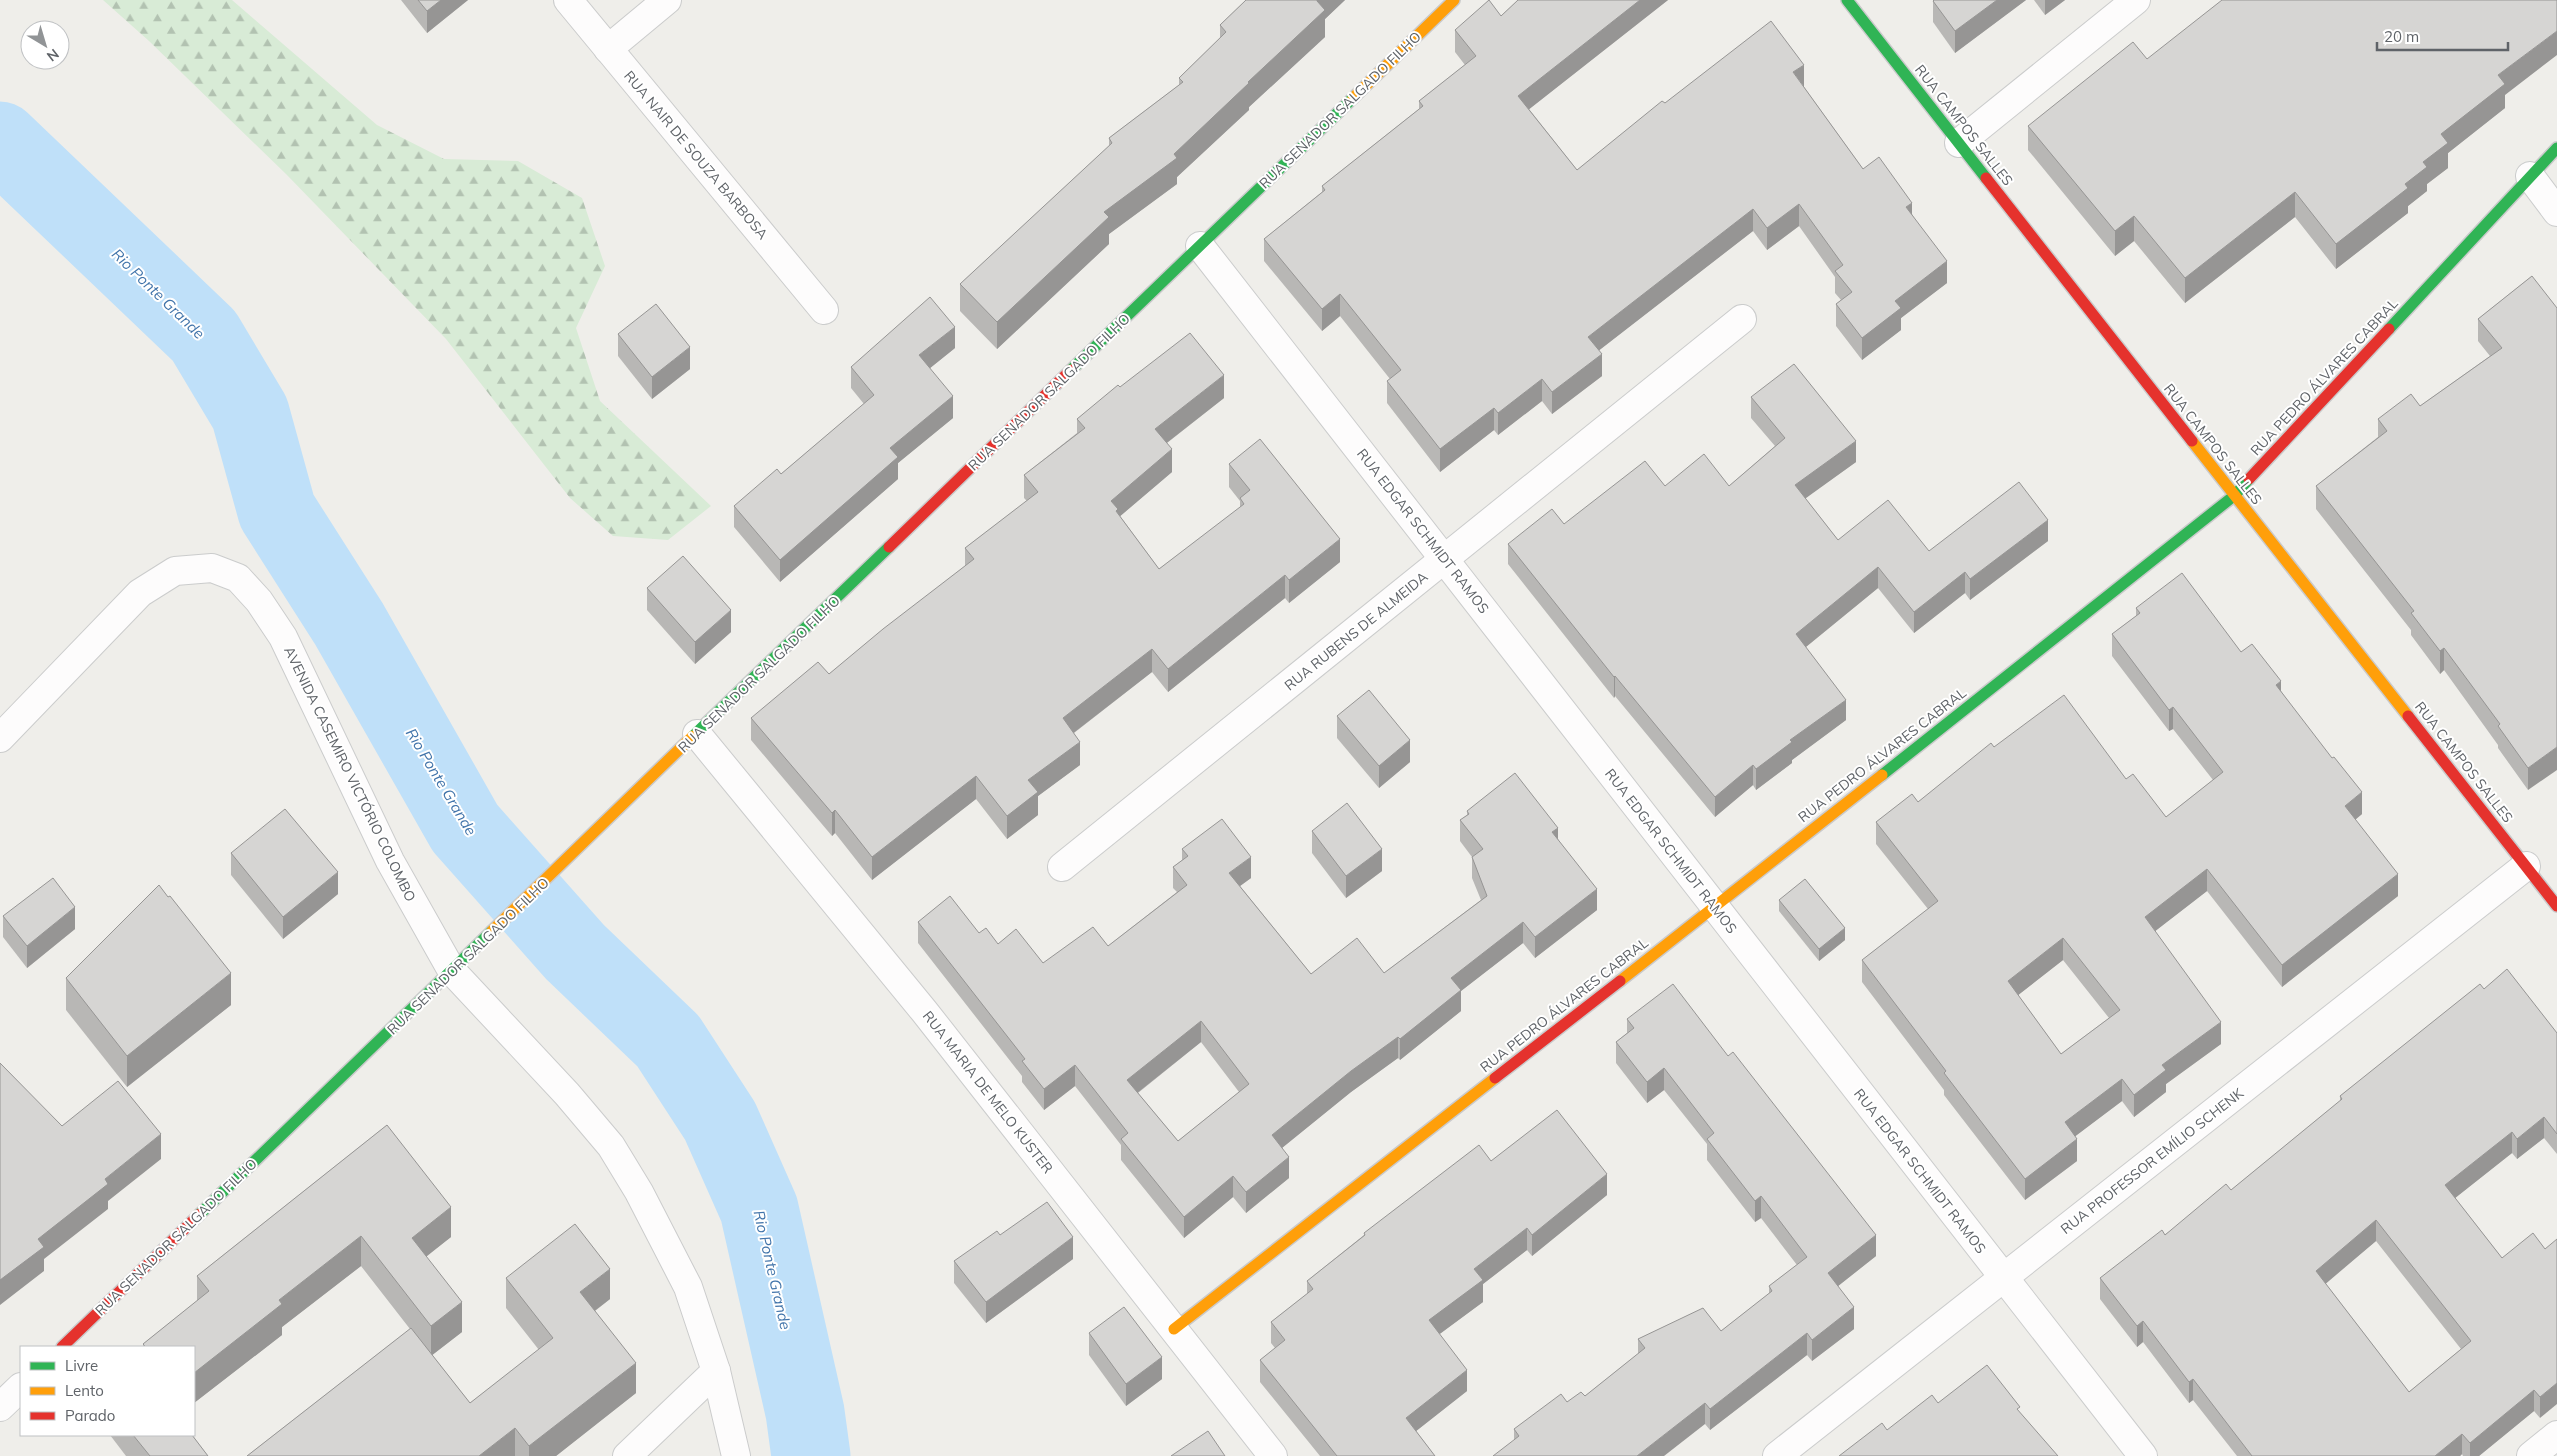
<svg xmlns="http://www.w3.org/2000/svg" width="2557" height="1456" viewBox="0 0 2557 1456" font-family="Mulish,sans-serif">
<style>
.forest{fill:url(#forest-firs)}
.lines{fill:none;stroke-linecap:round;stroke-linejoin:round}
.river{stroke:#bfe0f9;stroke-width:79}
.street-casing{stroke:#cbcccc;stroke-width:30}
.fast-casing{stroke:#cacacb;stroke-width:14}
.slow-casing{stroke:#cacacb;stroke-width:14}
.jam-casing{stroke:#cacacb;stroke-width:14}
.street{stroke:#fdfcfc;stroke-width:28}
.fast{stroke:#30b455;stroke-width:11}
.slow{stroke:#ff9f0a;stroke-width:11}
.jam{stroke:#e5322d;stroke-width:11}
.wall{fill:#b8b7b5;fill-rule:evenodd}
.shaded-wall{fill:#969594}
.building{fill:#d6d5d3;stroke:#969594;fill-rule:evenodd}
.labels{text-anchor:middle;stroke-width:4;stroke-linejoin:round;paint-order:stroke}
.street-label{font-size:14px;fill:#5f6368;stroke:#fff}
.water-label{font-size:15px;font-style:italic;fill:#4174aa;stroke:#fff}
</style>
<defs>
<pattern id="forest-firs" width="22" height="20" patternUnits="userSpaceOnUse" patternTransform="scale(1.25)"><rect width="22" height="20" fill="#d8ebd6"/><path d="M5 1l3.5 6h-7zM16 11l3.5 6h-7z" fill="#b2c2b1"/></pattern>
</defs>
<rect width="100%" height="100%" fill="#efeeea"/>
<!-- forest -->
<path class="forest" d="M 103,0 L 232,0 L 377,125 L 444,159 L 518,161 L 582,198 L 605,266 L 576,328 L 600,401 L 711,506 L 668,540 L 613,536 L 570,498 L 446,339 L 286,174 L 149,41 Z"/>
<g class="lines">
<!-- river -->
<path class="river" d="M 0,141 L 204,336 L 250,413 L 277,511 L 349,624 L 465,828 L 575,952 L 668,1041 L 720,1121 L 759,1209 L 805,1412 L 811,1456"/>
<!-- street casing -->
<g class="street-casing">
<g id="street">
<path d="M 568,0 L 824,310"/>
<path d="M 608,49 L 667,0"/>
<path d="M 1959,143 L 2136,0"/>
<path d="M 2530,176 L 2557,212"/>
<path d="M 1200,246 L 2143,1456"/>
<path d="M 697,734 L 924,1011 L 1273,1456"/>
<path d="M 0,738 L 140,593 L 175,571 L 212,568 L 238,578 L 259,601 L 283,637 L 390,861 L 452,971 L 567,1094 L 611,1146 L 639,1192 L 688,1287 L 716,1371 L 736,1456"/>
<path d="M 1062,867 L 1742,319"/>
<path d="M 0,1407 L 21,1387"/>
<path d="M 627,1456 L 716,1371"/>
<path d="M 1777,1456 L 2526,866"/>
<path d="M 2531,1456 L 2557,1435"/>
</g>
</g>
<!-- fast casing -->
<g class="fast-casing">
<g id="fast">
<path d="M 1847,0 L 1986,178"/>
<path d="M 2389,329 L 2557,148"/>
<path d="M 1071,370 L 1353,98"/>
<path d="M 693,736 L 889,547"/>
<path d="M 1882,775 L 2235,495 L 2249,479"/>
<path d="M 200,1214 L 492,931"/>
</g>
</g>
<!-- slow casing -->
<g class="slow-casing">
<g id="slow">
<path d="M 1353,98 L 1454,0"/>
<path d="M 2192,441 L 2408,716"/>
<path d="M 492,931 L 693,736"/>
<path d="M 1620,981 L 1882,775"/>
<path d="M 1174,1329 L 1495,1078"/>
</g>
</g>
<!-- jam casing -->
<g class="jam-casing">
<g id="jam">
<path d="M 1986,178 L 2192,441"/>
<path d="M 2249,479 L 2389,329"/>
<path d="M 889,547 L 1071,370"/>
<path d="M 2408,716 L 2557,906"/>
<path d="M 1495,1078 L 1620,981"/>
<path d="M 62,1347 L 200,1214"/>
</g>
</g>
<!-- street -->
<use href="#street" class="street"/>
<!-- fast -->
<use href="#fast" class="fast"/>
<!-- slow -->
<use href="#slow" class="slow"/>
<!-- jam -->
<use href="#jam" class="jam"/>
</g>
<!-- wall -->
<g class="wall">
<path d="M 401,0 L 468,0 L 427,33 Z"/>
<path d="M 1246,0 L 1345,0 L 1325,19 L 1325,37 L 1249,107 L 1249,110 L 1177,177 L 1177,184 L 1109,234 L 1109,244 L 997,349 L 960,311 L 960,284 L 1109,146 L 1109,138 L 1179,85 L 1179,78 L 1220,38 L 1220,25 Z"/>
<path d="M 1518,0 L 1668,0 L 1529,109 L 1577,170 L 1665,103 L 1804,87 L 1863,169 L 1912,214 L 1947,283 L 1901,318 L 1901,330 L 1862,360 L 1836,326 L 1836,304 L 1841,300 L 1835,293 L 1835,277 L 1799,226 L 1767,250 L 1753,231 L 1599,350 L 1602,376 L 1552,414 L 1542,401 L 1498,435 L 1494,430 L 1440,472 L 1387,403 L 1387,381 L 1390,379 L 1340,316 L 1322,331 L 1264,261 L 1264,239 L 1322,192 L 1322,186 L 1419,109 L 1419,101 L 1465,65 L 1455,52 L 1455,30 L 1501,16 Z"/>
<path d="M 2026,0 L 1955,53 L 1933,22 L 1933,1 Z"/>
<path d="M 2034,0 L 2065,0 L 2045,15 Z"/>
<path d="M 2147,59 L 2505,95 L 2505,108 L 2448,153 L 2448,168 L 2427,184 L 2427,191 L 2408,206 L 2408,213 L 2336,269 L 2295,217 L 2185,303 L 2134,241 L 2115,256 L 2028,150 L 2028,126 Z"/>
<path d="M 2532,276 L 2528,790 L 2498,748 L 2498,745 L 2444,670 L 2440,674 L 2411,635 L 2411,630 L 2316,509 L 2316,486 L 2378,437 L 2378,419 L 2420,406 L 2490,356 L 2478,341 L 2478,319 Z"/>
<path d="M 618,334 L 690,369 L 652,399 L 618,356 Z"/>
<path d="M 955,348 L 930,368 L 953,418 L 898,463 L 898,479 L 780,582 L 734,527 L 734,506 L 781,474 L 864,404 L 851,388 L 851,367 Z"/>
<path d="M 1120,387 L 1224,398 L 1167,443 L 1172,472 L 1120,516 L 1159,569 L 1240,508 L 1240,501 L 1229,487 L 1229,464 L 1340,562 L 1289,603 L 1285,598 L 1168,692 L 1152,672 L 1074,733 L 1080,765 L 1038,796 L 1038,815 L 1007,839 L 976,799 L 872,880 L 835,833 L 832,836 L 751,740 L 751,718 L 829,674 L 965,566 L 965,548 L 1027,501 L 1024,498 L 1024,475 L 1077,433 L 1077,419 Z"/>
<path d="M 1751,397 L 1856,462 L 1805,498 L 1838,540 L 1929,551 L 2048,541 L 1970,600 L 1965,593 L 1914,633 L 1878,588 L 1806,647 L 1846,720 L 1792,760 L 1792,763 L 1756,790 L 1753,785 L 1715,817 L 1615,696 L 1614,698 L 1508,564 L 1508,544 L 1564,524 L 1665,486 L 1729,486 L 1775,446 L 1751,418 Z"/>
<path d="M 647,588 L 731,632 L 695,664 L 647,610 Z"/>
<path d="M 2136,608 L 2241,652 L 2281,691 L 2362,814 L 2355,820 L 2398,896 L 2282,987 L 2207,891 L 2155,931 L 2221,1044 L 2166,1084 L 2166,1092 L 2134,1117 L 2122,1101 L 2075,1136 L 2077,1161 L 2025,1200 L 1944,1095 L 1944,1090 L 1862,982 L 1862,960 L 1928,909 L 1876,844 L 1876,822 L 1918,802 L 1994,747 L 2126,779 L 2166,817 L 2213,780 L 2173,729 L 2169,731 L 2112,656 L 2112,634 L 2136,616 ZM 2063,960 L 2109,1018 L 2061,1054 L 2018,995 Z"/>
<path d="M 1337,716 L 1410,762 L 1379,788 L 1337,738 Z"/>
<path d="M 1467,811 L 1558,839 L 1597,910 L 1535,958 L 1523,943 L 1461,991 L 1461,1011 L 1400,1060 L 1398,1058 L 1351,1092 L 1282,1148 L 1289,1178 L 1246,1213 L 1233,1197 L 1184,1238 L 1121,1160 L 1121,1145 L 1075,1086 L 1044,1110 L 1022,1082 L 1022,1076 L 918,943 L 918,922 L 979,933 L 998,944 L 1043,963 L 1108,946 L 1177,892 L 1173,888 L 1173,867 L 1182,860 L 1182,849 L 1251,878 L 1240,886 L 1311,974 L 1384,973 L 1481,900 L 1472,878 L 1472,857 L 1460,841 L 1460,820 L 1467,815 ZM 1201,1042 L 1239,1092 L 1178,1141 L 1138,1093 Z"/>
<path d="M 1312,831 L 1382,871 L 1346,898 L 1312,853 Z"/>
<path d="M 231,853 L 338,894 L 283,939 L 231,875 Z"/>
<path d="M 1779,900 L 1845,940 L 1819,961 L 1779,911 Z"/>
<path d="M 3,916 L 75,929 L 27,968 L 3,937 Z"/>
<path d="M 66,978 L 231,1005 L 127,1087 L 66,1010 Z"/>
<path d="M 2484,989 L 2557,1033 L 2557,1154 L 2544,1138 L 2517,1159 L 2512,1153 L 2455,1198 L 2502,1258 L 2545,1249 L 2540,1418 L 2534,1411 L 2479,1456 L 2463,1456 L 2462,1454 L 2460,1456 L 2237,1456 L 2193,1400 L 2189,1403 L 2143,1342 L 2137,1347 L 2100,1299 L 2100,1278 L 2231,1190 L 2340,1101 L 2340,1096 ZM 2376,1241 L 2461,1349 L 2409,1392 L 2325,1283 Z"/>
<path d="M 1627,1019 L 1876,1256 L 1838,1286 L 1854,1329 L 1812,1361 L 1807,1355 L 1710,1430 L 1705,1424 L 1514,1440 L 1514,1429 L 1567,1402 L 1585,1396 L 1638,1354 L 1638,1339 L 1721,1331 L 1769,1294 L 1769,1286 L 1797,1265 L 1761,1218 L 1755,1222 L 1707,1160 L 1707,1144 L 1664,1090 L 1647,1103 L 1616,1063 L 1616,1042 L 1627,1033 Z"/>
<path d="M 387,1125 L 451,1237 L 426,1256 L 462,1332 L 432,1355 L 470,1403 L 539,1350 L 506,1308 L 506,1278 L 610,1299 L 595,1311 L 636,1393 L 556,1456 L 247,1456 L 410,1329 L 361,1266 L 282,1327 L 282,1335 L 194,1403 L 194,1347 L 143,1347 L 143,1344 L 197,1301 L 197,1276 Z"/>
<path d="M 1491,1161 L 1607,1195 L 1532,1256 L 1527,1250 L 1483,1284 L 1483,1302 L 1439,1334 L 1467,1391 L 1416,1431 L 1435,1456 L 1320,1456 L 1260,1382 L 1260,1360 L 1275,1348 L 1271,1343 L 1271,1322 L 1307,1294 L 1307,1281 L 1364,1235 L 1364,1233 Z"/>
<path d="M 1000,1235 L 1073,1259 L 986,1323 L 954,1283 L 954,1261 Z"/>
<path d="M 1089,1333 L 1162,1379 L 1126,1406 L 1089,1355 Z"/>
<path d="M 110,1435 L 192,1435 L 208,1456 L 126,1456 Z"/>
</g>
<!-- shaded-wall -->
<g class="shaded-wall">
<path d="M 441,0 L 468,0 L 427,33 L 427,11 Z"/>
<path d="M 1317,0 L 1345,0 L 1325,19 L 1325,37 L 1249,107 L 1249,110 L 1177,177 L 1177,184 L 1109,234 L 1109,244 L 997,349 L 997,322 L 1104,212 L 1174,154 L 1248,82 Z"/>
<path d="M 1640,0 L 1668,0 L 1518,118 L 1518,96 Z"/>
<path d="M 1997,0 L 2026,0 L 1955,53 L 1955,31 Z"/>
<path d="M 2045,0 L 2065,0 L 2045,15 Z"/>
<path d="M 2557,31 L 2557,55 L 2505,95 L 2505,108 L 2448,153 L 2448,168 L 2427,184 L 2427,191 L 2408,206 L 2408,213 L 2336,269 L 2336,244 L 2423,162 L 2441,134 L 2498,75 Z"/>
<path d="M 1804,65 L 1804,87 L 1793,72 Z"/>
<path d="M 2295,192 L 2295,217 L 2185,303 L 2185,278 Z"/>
<path d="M 1912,203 L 1912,225 L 1906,207 Z"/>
<path d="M 1799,204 L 1799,226 L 1767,250 L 1767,228 Z"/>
<path d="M 1753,209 L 1753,231 L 1588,359 L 1588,337 Z"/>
<path d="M 2134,216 L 2134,241 L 2115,256 L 2115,231 Z"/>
<path d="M 1947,261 L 1947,283 L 1901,318 L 1901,330 L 1862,360 L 1862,338 L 1895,301 Z"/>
<path d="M 1340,294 L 1340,316 L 1322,331 L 1322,309 Z"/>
<path d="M 955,327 L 955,348 L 919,377 L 919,355 Z"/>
<path d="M 690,347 L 690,369 L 652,399 L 652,377 Z"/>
<path d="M 1602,354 L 1602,376 L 1552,414 L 1552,392 Z"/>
<path d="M 1224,375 L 1224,398 L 1155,452 L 1155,429 Z"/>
<path d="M 1542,379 L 1542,401 L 1498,435 L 1498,413 Z"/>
<path d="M 953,396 L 953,418 L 898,463 L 898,479 L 780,582 L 780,560 L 890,448 Z"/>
<path d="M 1494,408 L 1494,430 L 1440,472 L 1440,449 Z"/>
<path d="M 1856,441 L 1856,462 L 1795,506 L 1795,485 Z"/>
<path d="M 1172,449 L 1172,472 L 1118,518 L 1111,501 Z"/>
<path d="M 2048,520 L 2048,541 L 1970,600 L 1970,579 Z"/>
<path d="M 1340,539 L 1340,562 L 1289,603 L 1289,580 Z"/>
<path d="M 1878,567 L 1878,588 L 1796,655 L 1796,634 Z"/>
<path d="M 1965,572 L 1965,593 L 1914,633 L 1914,612 Z"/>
<path d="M 1285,575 L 1285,598 L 1168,692 L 1168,669 Z"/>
<path d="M 731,610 L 731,632 L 695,664 L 695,642 Z"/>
<path d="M 2444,648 L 2444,670 L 2440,674 L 2440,651 Z"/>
<path d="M 1152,649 L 1152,672 L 1063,741 L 1063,718 Z"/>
<path d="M 1615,676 L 1615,696 L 1614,698 L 1614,677 Z"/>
<path d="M 2281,681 L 2281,703 L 2276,685 Z"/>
<path d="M 1846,700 L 1846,720 L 1792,760 L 1792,763 L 1756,790 L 1756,769 L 1790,740 Z"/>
<path d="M 2173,707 L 2173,729 L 2169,731 L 2169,710 Z"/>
<path d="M 1410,740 L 1410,762 L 1379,788 L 1379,766 Z"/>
<path d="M 1080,742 L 1080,765 L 1038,796 L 1038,815 L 1007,839 L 1007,816 L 1028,780 Z"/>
<path d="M 2557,747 L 2557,770 L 2528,790 L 2528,768 Z"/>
<path d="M 1753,765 L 1753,785 L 1715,817 L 1715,797 Z"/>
<path d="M 976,776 L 976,799 L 872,880 L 872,857 Z"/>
<path d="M 2362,792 L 2362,814 L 2345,828 L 2345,806 Z"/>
<path d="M 835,810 L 835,833 L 832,836 L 832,813 Z"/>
<path d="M 1558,828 L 1558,849 L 1552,832 Z"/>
<path d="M 1382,849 L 1382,871 L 1346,898 L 1346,876 Z"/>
<path d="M 1251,857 L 1251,878 L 1229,894 L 1229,873 Z"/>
<path d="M 2207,869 L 2207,891 L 2145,939 L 2145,917 Z"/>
<path d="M 338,872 L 338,894 L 283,939 L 283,917 Z"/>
<path d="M 2398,874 L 2398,896 L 2282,987 L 2282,965 Z"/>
<path d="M 1597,889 L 1597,910 L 1535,958 L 1535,937 Z"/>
<path d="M 75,907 L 75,929 L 27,968 L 27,946 Z"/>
<path d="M 1523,922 L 1523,943 L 1461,991 L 1461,1011 L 1400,1060 L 1400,1039 L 1451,978 Z"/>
<path d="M 1845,928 L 1845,940 L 1819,961 L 1819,949 Z"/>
<path d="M 2063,938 L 2063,960 L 2008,1003 L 2008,981 Z"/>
<path d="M 231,973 L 231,1005 L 127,1087 L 127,1056 Z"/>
<path d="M 1201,1021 L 1201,1042 L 1127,1101 L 1127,1080 Z"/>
<path d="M 2221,1022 L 2221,1044 L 2166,1084 L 2166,1092 L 2134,1117 L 2134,1095 L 2162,1065 Z"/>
<path d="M 1398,1037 L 1398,1058 L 1351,1092 L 1272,1156 L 1272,1135 L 1351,1071 Z"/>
<path d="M 1075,1065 L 1075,1086 L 1044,1110 L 1044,1089 Z"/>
<path d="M 1664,1068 L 1664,1090 L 1647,1103 L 1647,1082 Z"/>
<path d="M 2122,1079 L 2122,1101 L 2065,1144 L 2065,1122 Z"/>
<path d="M 2544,1117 L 2544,1138 L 2517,1159 L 2517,1139 Z"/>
<path d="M 2512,1132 L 2512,1153 L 2445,1206 L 2445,1185 Z"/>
<path d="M 161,1134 L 161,1159 L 108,1201 L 108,1209 L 44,1259 L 44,1271 L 0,1305 L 0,1280 L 38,1239 L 105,1179 Z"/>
<path d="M 2077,1139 L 2077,1161 L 2025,1200 L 2025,1179 Z"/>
<path d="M 1289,1157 L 1289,1178 L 1246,1213 L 1246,1192 Z"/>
<path d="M 1607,1174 L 1607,1195 L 1532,1256 L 1532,1235 Z"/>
<path d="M 1233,1176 L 1233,1197 L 1184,1238 L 1184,1217 Z"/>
<path d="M 1761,1196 L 1761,1218 L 1755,1222 L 1755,1201 Z"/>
<path d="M 451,1207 L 451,1237 L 412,1268 L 412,1238 Z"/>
<path d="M 2376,1220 L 2376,1241 L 2316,1292 L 2316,1271 Z"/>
<path d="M 1527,1228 L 1527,1250 L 1483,1284 L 1483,1302 L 1429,1342 L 1429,1320 L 1474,1269 Z"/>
<path d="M 1876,1235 L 1876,1256 L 1828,1294 L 1828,1273 Z"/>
<path d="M 361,1236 L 361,1266 L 282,1327 L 282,1335 L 194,1403 L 194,1373 L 279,1300 Z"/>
<path d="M 1073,1237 L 1073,1259 L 986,1323 L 986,1302 Z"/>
<path d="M 610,1269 L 610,1299 L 580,1322 L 580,1292 Z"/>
<path d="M 462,1302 L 462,1332 L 431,1356 L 431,1326 Z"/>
<path d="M 1854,1307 L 1854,1329 L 1812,1361 L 1812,1340 Z"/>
<path d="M 2143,1321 L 2143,1342 L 2137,1347 L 2137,1326 Z"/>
<path d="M 1807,1333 L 1807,1355 L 1710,1430 L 1710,1409 Z"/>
<path d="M 1162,1357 L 1162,1379 L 1126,1406 L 1126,1384 Z"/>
<path d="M 636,1363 L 636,1393 L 556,1456 L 529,1456 L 529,1446 Z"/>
<path d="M 1467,1370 L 1467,1391 L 1406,1439 L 1406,1418 Z"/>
<path d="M 2193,1379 L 2193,1400 L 2189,1403 L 2189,1382 Z"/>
<path d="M 2557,1383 L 2557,1404 L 2540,1418 L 2540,1397 Z"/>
<path d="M 2534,1390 L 2534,1411 L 2479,1456 L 2470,1456 L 2470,1443 Z"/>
<path d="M 1705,1403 L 1705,1424 L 1664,1456 L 1637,1456 Z"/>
<path d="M 515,1428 L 515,1456 L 479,1456 Z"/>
<path d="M 2462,1434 L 2462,1454 L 2460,1456 L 2435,1456 Z"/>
</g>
<!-- building -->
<g class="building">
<path d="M 418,0 L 441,0 L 427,11 Z"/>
<path d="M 1246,0 L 1317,0 L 1317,1 L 1325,10 L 1248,82 L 1249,83 L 1174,154 L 1177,158 L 1104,212 L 1109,217 L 997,322 L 960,284 L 1112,143 L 1109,138 L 1183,82 L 1179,78 L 1226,32 L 1220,25 Z"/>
<path d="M 1489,0 L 1501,16 L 1518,0 L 1640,0 L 1518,96 L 1577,170 L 1662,101 L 1665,103 L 1771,21 L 1804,65 L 1793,72 L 1863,169 L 1879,157 L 1912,203 L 1906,207 L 1947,261 L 1895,301 L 1901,308 L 1862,338 L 1836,304 L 1852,292 L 1835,271 L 1843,265 L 1799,204 L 1767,228 L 1753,209 L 1588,337 L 1602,354 L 1552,392 L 1542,379 L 1498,413 L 1494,408 L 1440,449 L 1387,381 L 1401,370 L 1340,294 L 1322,309 L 1264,239 L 1325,190 L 1322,186 L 1423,106 L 1419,101 L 1476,56 L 1455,30 Z"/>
<path d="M 1934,0 L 1997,0 L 1955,31 L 1933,1 Z"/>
<path d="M 2222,0 L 2557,0 L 2557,31 L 2498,75 L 2505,84 L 2441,134 L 2448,143 L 2423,162 L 2427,167 L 2405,184 L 2408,188 L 2336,244 L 2295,192 L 2185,278 L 2134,216 L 2115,231 L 2028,126 L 2133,42 L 2147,59 Z"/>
<path d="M 2532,276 L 2557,308 L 2557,747 L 2528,768 L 2498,726 L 2500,724 L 2444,648 L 2440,651 L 2411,613 L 2414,611 L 2316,486 L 2387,431 L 2378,419 L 2411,394 L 2420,406 L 2502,348 L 2478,319 Z"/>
<path d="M 930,297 L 955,327 L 919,355 L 953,396 L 890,448 L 898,457 L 780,560 L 734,506 L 777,469 L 781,474 L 874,395 L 851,367 Z"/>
<path d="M 656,304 L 690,347 L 652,377 L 618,334 Z"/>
<path d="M 1190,333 L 1224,375 L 1155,429 L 1172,449 L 1111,501 L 1118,509 L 1116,511 L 1159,569 L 1244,504 L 1240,498 L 1250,490 L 1229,464 L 1260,439 L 1340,539 L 1289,580 L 1285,575 L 1168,669 L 1152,649 L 1063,718 L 1080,742 L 1028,780 L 1038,792 L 1007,816 L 976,776 L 872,857 L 835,810 L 832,813 L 751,718 L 818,662 L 829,674 L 883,629 L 974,559 L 965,548 L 1038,492 L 1024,475 L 1085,428 L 1077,419 L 1118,385 L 1120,387 Z"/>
<path d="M 1794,364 L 1856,441 L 1795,485 L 1838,540 L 1888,500 L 1929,551 L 2019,482 L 2048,520 L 1970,579 L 1965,572 L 1914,612 L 1878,567 L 1796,634 L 1846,700 L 1790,740 L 1792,742 L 1756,769 L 1753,765 L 1715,797 L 1615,676 L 1614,677 L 1508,544 L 1552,509 L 1564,524 L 1645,461 L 1665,486 L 1704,454 L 1729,486 L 1785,438 L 1751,397 Z"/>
<path d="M 683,556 L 731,610 L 695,642 L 647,588 Z"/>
<path d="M 2182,573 L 2241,652 L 2252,644 L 2281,681 L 2276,685 L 2332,758 L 2334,757 L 2362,792 L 2345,806 L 2398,874 L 2282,965 L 2207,869 L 2145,917 L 2221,1022 L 2162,1065 L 2166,1070 L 2134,1095 L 2122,1079 L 2065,1122 L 2077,1139 L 2025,1179 L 1944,1073 L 1946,1071 L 1862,960 L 1938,901 L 1876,822 L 1912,794 L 1918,802 L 1991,743 L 1994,747 L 2064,695 L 2126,779 L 2133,774 L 2166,817 L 2223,772 L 2173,707 L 2169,710 L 2112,634 L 2140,613 L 2136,608 ZM 2063,938 L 2120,1010 L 2061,1054 L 2008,981 Z"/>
<path d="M 1369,690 L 1410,740 L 1379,766 L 1337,716 Z"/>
<path d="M 1515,773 L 1558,828 L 1552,832 L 1597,889 L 1535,937 L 1523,922 L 1451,978 L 1461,990 L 1400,1039 L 1398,1037 L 1351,1071 L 1272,1135 L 1289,1157 L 1246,1192 L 1233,1176 L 1184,1217 L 1121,1139 L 1128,1133 L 1075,1065 L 1044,1089 L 1022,1061 L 1025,1059 L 918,922 L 950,896 L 979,933 L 986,928 L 998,944 L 1016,929 L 1043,963 L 1093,927 L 1108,946 L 1187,885 L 1173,867 L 1188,856 L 1182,849 L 1222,819 L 1251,857 L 1229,873 L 1311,974 L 1357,938 L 1384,973 L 1487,896 L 1472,857 L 1483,849 L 1460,820 L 1469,814 L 1467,811 ZM 1201,1021 L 1249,1084 L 1178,1141 L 1127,1080 Z"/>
<path d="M 1347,803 L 1382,849 L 1346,876 L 1312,831 Z"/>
<path d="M 285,809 L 338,872 L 283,917 L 231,853 Z"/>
<path d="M 53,878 L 75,907 L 27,946 L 3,916 Z"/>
<path d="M 1805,879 L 1845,928 L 1819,949 L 1779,900 Z"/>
<path d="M 159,885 L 168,897 L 170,896 L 231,973 L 127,1056 L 66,978 Z"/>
<path d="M 2507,969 L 2557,1033 L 2557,1134 L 2544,1117 L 2517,1139 L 2512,1132 L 2445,1185 L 2502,1258 L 2533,1233 L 2545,1249 L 2557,1239 L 2557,1383 L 2540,1397 L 2534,1390 L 2470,1443 L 2462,1434 L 2435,1456 L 2252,1456 L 2193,1379 L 2189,1382 L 2143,1321 L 2137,1326 L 2100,1278 L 2162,1230 L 2165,1235 L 2226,1184 L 2231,1190 L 2342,1099 L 2340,1096 L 2480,984 L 2484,989 ZM 2376,1220 L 2471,1341 L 2409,1392 L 2316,1271 Z"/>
<path d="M 1673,984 L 1728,1056 L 1733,1052 L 1876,1235 L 1828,1273 L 1854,1307 L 1812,1340 L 1807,1333 L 1710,1409 L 1705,1403 L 1637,1456 L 1493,1456 L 1519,1436 L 1514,1429 L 1561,1394 L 1567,1402 L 1581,1392 L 1585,1396 L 1645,1348 L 1638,1339 L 1703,1308 L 1721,1331 L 1772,1291 L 1769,1286 L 1807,1257 L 1761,1196 L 1755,1201 L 1707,1139 L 1714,1133 L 1664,1068 L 1647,1082 L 1616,1042 L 1634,1028 L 1627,1019 Z"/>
<path d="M 0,1063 L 62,1126 L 118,1081 L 161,1134 L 105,1179 L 108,1184 L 38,1239 L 44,1247 L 0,1280 Z"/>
<path d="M 1557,1110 L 1607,1174 L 1532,1235 L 1527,1228 L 1474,1269 L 1483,1280 L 1429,1320 L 1467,1370 L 1406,1418 L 1435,1456 L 1337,1456 L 1260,1360 L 1285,1340 L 1271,1322 L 1313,1289 L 1307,1281 L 1365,1235 L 1364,1233 L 1479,1145 L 1491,1161 Z"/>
<path d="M 387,1125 L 451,1207 L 412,1238 L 462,1302 L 431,1326 L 361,1236 L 279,1300 L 282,1304 L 194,1373 L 194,1347 L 146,1347 L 143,1344 L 209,1291 L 197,1276 Z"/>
<path d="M 1047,1202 L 1073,1237 L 986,1302 L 954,1261 L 997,1231 L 1000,1235 Z"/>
<path d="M 575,1224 L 610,1269 L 580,1292 L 636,1363 L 529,1446 L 515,1428 L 479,1456 L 247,1456 L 411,1328 L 470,1403 L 553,1338 L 506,1278 Z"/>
<path d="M 1124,1307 L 1162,1357 L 1126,1384 L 1089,1333 Z"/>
<path d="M 1987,1365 L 2020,1407 L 2017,1409 L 2058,1456 L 1839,1456 L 1882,1423 L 1887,1430 L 1932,1395 L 1938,1403 Z"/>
<path d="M 1208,1431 L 1225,1456 L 1171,1456 Z"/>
<path d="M 133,1435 L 192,1435 L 208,1456 L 150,1456 Z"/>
</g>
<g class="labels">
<!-- street labels -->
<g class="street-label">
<text transform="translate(1340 110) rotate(-44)" y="5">RUA SENADOR SALGADO FILHO</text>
<text transform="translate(1964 125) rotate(52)" y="5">RUA CAMPOS SALLES</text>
<text transform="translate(696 155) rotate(50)" y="5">RUA NAIR DE SOUZA BARBOSA</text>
<text transform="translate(2324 377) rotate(-47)" y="5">RUA PEDRO ÁLVARES CABRAL</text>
<text transform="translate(1049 392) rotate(-44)" y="5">RUA SENADOR SALGADO FILHO</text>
<text transform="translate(2213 444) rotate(52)" y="5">RUA CAMPOS SALLES</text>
<text transform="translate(1423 531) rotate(52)" y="5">RUA EDGAR SCHMIDT RAMOS</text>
<text transform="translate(1356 631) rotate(-39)" y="5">RUA RUBENS DE ALMEIDA</text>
<text transform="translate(759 674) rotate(-44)" y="5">RUA SENADOR SALGADO FILHO</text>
<text transform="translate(1882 755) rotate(-38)" y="5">RUA PEDRO ÁLVARES CABRAL</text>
<text transform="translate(2464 762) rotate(52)" y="5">RUA CAMPOS SALLES</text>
<text transform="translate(350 774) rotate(64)" y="5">AVENIDA CASEMIRO VICTÓRIO COLOMBO</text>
<text transform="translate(1671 851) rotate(52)" y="5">RUA EDGAR SCHMIDT RAMOS</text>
<text transform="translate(468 956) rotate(-44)" y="5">RUA SENADOR SALGADO FILHO</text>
<text transform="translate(1564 1005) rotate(-38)" y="5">RUA PEDRO ÁLVARES CABRAL</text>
<text transform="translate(988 1092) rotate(52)" y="5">RUA MARIA DE MELO KUSTER</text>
<text transform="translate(2152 1161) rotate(-38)" y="5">RUA PROFESSOR EMÍLIO SCHENK</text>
<text transform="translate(1920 1171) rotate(52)" y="5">RUA EDGAR SCHMIDT RAMOS</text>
<text transform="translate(176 1237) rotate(-44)" y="5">RUA SENADOR SALGADO FILHO</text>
</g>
<!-- water labels -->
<g class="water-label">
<text transform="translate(158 294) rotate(44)" y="5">Rio Ponte Grande</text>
<text transform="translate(441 782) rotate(59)" y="5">Rio Ponte Grande</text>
<text transform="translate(772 1270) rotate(77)" y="5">Rio Ponte Grande</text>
</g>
</g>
<!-- legend -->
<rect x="20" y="1346" width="175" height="90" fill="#ffffff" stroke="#bfc1c3"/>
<rect x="30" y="1362" width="25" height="8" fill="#30b455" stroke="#bfc1c3"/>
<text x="65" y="1371" font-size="15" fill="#5f6368">Livre</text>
<rect x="30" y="1387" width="25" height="8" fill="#ff9f0a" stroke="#bfc1c3"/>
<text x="65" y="1396" font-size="15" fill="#5f6368">Lento</text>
<rect x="30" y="1412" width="25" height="8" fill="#e5322d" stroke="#bfc1c3"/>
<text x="65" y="1421" font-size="15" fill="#5f6368">Parado</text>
<!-- north arrow -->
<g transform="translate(45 45) rotate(142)"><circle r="24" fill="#ffffff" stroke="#bfc1c3"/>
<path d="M0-4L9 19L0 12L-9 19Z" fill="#919496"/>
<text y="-8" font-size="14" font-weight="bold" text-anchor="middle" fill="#5f6368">N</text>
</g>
<!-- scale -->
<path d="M2377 42v8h131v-8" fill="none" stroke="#5f6368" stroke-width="2.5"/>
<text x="2384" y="42" font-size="15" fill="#5f6368" stroke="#ffffff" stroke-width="4" paint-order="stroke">20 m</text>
</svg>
